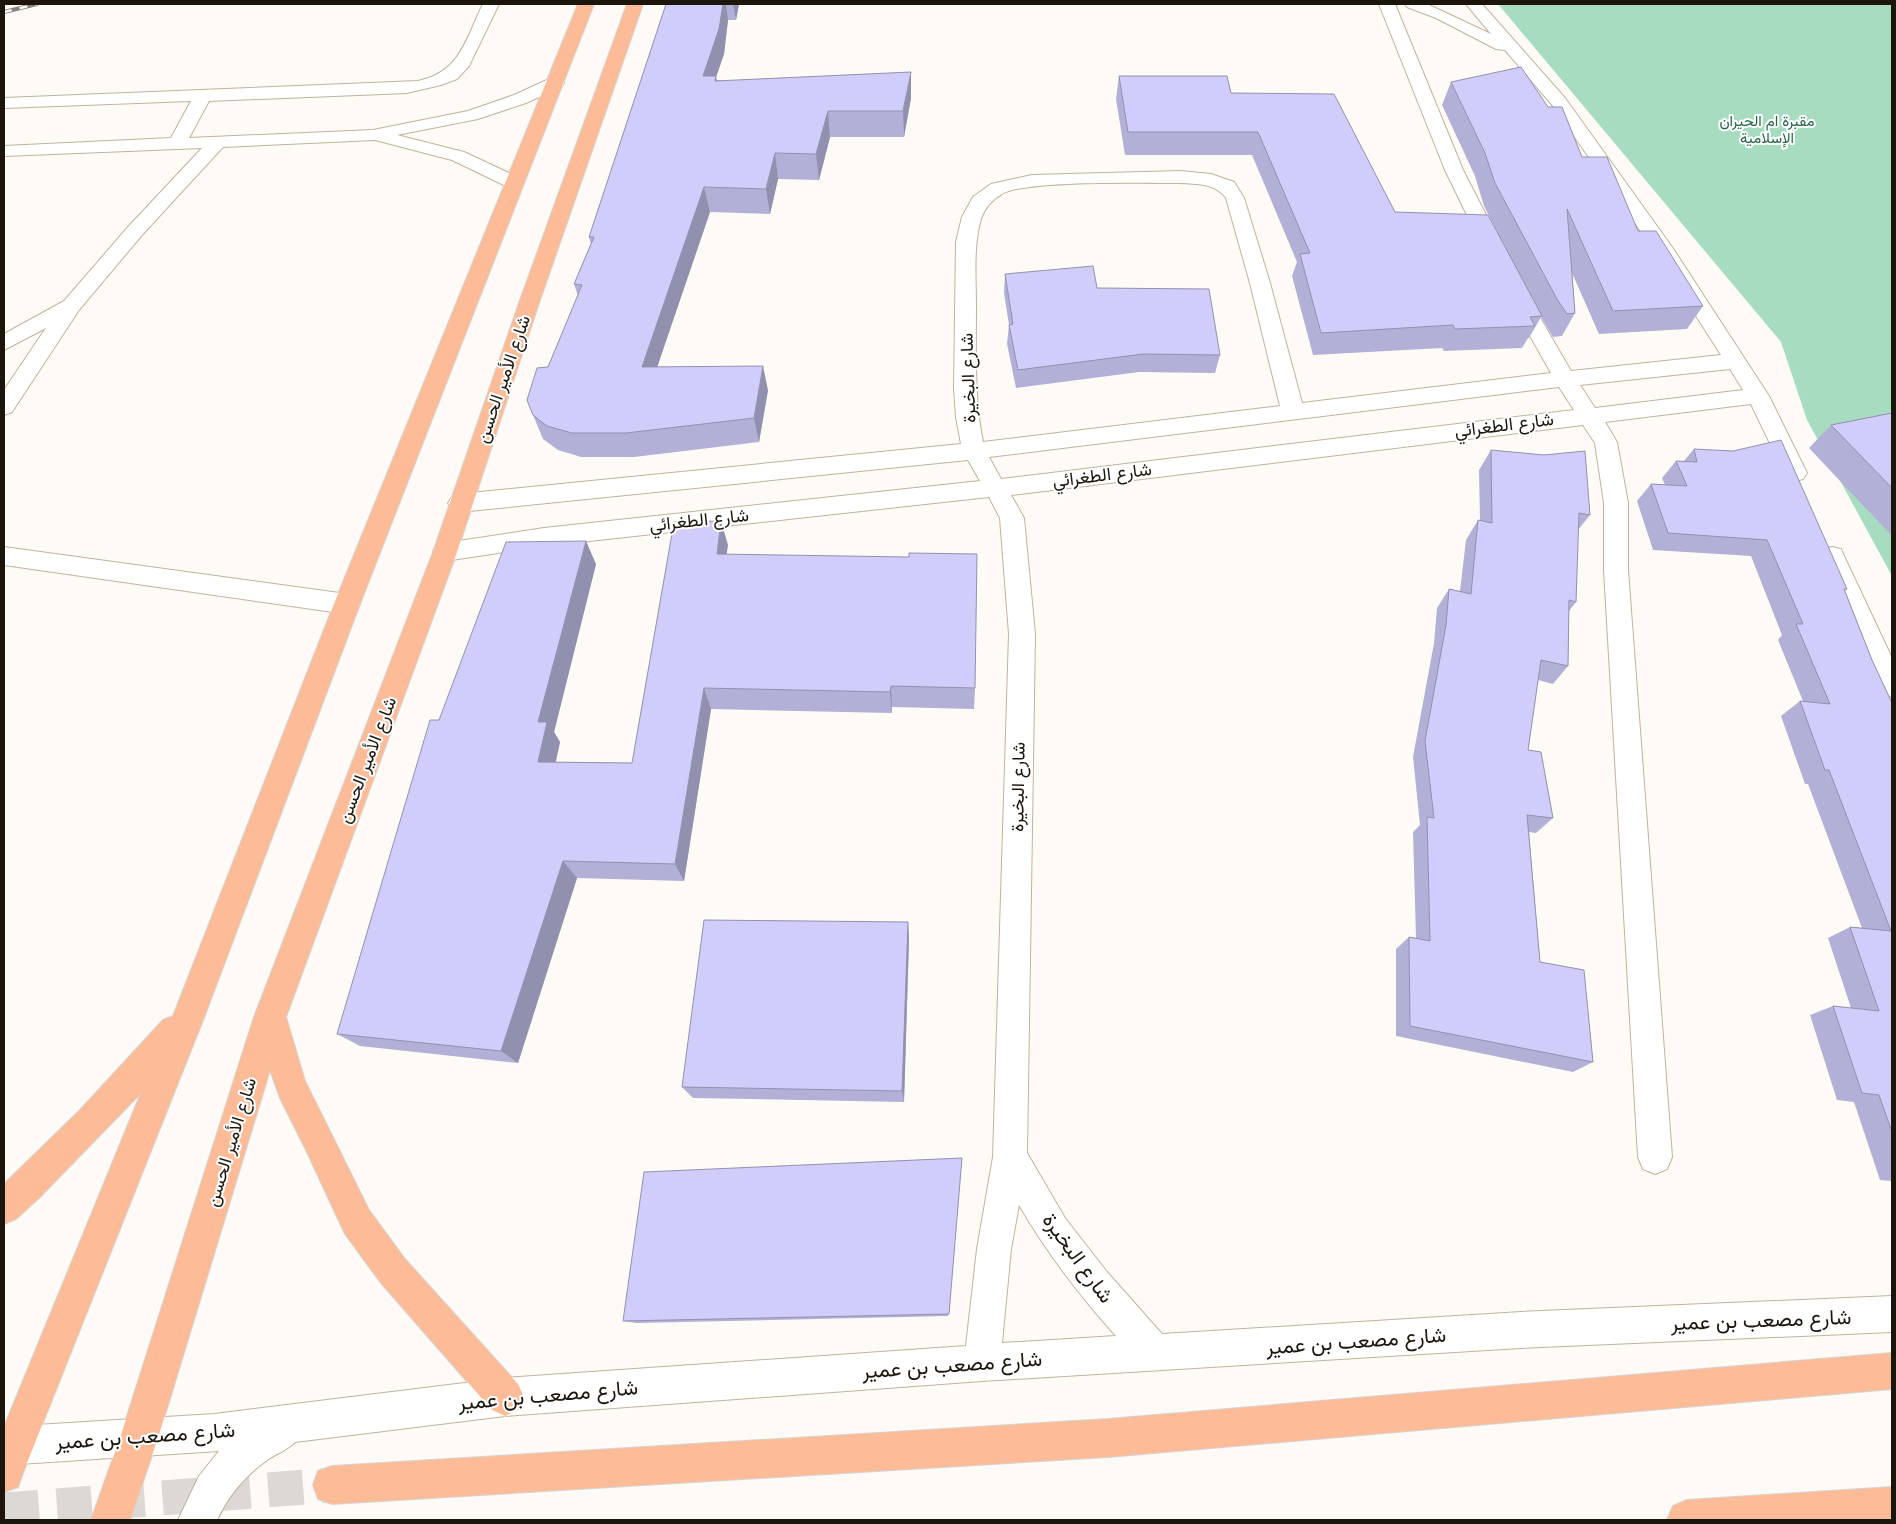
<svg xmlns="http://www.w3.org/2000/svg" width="1896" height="1524" viewBox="0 0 1896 1524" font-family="Poppins,Vazirmatn,sans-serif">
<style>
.green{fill:#a8dcc1}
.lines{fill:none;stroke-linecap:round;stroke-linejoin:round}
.highway-tunnel{stroke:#dcd8d3;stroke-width:35;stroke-dasharray:35 18;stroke-linecap:butt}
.minor-casing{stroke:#c2b29b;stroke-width:2}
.highway-casing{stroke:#d6d5d3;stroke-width:2}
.minor{fill:#fff;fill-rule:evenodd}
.highway{fill:#fdbb98;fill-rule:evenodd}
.rail-casing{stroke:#86827b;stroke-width:4}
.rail{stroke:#fff;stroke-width:2.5;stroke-dasharray:8;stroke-linecap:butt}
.wall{fill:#b3b0d7}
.shaded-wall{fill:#9290af}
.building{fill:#d0cdfa;stroke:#9290af}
.labels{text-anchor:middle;stroke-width:4;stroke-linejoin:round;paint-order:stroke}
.far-park-label{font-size:15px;fill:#246448;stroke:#fff}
.street-label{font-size:18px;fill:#1b150c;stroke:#fff}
.near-street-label{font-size:21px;fill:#1b150c;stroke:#fff}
</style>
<rect width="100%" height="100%" fill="#fefbf6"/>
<!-- green -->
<path class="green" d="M 1498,4 L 1892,4 L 1892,576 L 1807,420 L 1781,342 Z"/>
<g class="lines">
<!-- highway-tunnel -->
<path class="highway-tunnel" d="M 4,1510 L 332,1485"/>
<!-- minor casing -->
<g class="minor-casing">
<g id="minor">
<path d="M 483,4 L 499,4 L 469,66 L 457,79 L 441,85 L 407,93 L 209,101 L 189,138 L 373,130 L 468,111 L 514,95 L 549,79 L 561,79 L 564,83 L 561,87 L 526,103 L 478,119 L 397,135 L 464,152 L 522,179 L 524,183 L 522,187 L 508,187 L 452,160 L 375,140 L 223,147 L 142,235 L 79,310 L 12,412 L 4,415 L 4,390 L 46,328 L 4,350 L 4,334 L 64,301 L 128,227 L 202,148 L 4,156 L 4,146 L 171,138 L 191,101 L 4,108 L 4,98 L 418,81 C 461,72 466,38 483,4 Z"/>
<path d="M 1379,4 L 1395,4 L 1463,170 L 1503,248 L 1500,252 L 1493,254 L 1486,252 L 1483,248 L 1445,170 Z"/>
<path d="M 1405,4 L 1427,4 L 1491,34 L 1466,4 L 1482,4 L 1565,98 L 1672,247 L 1769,396 L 1807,473 L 1803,479 L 1795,481 L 1787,479 L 1751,404 L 1605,422 L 1617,442 L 1628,503 L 1628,570 L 1672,1157 L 1667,1169 L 1655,1174 L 1643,1169 L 1638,1157 L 1604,570 L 1604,503 L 1595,443 L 1583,425 L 1011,495 L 1024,518 L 1035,634 L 1027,1153 L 1065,1218 L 1107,1272 L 1162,1334 L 1521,1312 L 1892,1296 L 1892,1332 L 1521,1348 L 982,1381 L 505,1416 L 295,1442 C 288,1450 275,1454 266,1461 C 245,1476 228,1496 217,1520 L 178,1520 L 199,1476 L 219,1451 L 4,1465 L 4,1427 L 214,1414 L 505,1378 L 966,1346 L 977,1249 L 993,1157 L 1009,634 L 1000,518 L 989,497 L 544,546 L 445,561 L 436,559 L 433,552 L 436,545 L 445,543 L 544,528 L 980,481 L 968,460 L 460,512 L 452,509 L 448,503 L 452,497 L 460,494 L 961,444 L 956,417 L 954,388 L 956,242 L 962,217 L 973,197 L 991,184 L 1032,175 L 1180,171 L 1211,174 L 1234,182 L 1244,198 L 1270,283 L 1302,403 L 1551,373 L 1507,295 L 1510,290 L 1517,288 L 1524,290 L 1571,371 L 1721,355 L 1656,253 L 1553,106 L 1505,50 L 1496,49 L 1436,18 L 1407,7 ZM 1180,183 C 1197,184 1215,183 1226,198 L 1250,283 L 1280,406 L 983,442 C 974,397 976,351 976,306 C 976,277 973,247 981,219 C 985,207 992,200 1002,194 C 1025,180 1147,183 1180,183 ZM 1730,369 L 1743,390 L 1595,408 L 1580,385 ZM 1559,387 L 1574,410 L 1001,479 L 989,457 ZM 1019,1205 C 1047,1253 1079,1295 1116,1336 L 1002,1343 L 1011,1249 Z"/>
<path d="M 4,547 L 347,594 L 356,597 L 360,604 L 356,611 L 347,614 L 4,565 Z"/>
<path d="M 1832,547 L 1841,549 L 1844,556 L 1892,658 L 1892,697 L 1883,694 L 1820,556 L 1823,549 Z"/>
</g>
</g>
<!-- highway casing -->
<g class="highway-casing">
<g id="highway">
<path d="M 578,4 L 594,4 L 360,604 L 205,1015 L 23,1473 L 18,1487 L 4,1492 L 4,1427 L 141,1093 L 39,1198 L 16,1219 L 4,1224 L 4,1184 L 80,1110 L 163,1020 L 173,1016 L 334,604 Z"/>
<path d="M 627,4 L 643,4 L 539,303 L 457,552 L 286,1017 L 305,1081 L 369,1210 L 405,1259 L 518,1384 L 524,1397 L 518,1410 L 505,1416 L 492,1410 L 381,1283 L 345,1234 L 306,1150 L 280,1098 L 270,1070 L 158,1438 L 130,1520 L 91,1520 L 120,1438 L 254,1017 L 433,552 L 519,303 Z"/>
<path d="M 1892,1353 L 1892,1389 L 1108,1457 L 332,1504 L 318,1499 L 313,1485 L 318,1471 L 332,1466 L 1108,1419 Z"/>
<path d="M 1892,1487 L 1892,1520 L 1667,1520 L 1673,1506 L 1687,1500 Z"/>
</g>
</g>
<!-- minor -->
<use href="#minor" class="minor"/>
<!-- highway -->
<use href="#highway" class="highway"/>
<!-- rail casing -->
<g class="rail-casing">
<path id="rail" d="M 4,12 L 37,4"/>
</g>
<!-- rail -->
<use href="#rail" class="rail"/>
</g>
<!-- wall -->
<g class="wall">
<path d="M 666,4 L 739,4 L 736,20 L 728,20 L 724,54 L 716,77 L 717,80 L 911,98 L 904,137 L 830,137 L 819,180 L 778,179 L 770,214 L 710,212 L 657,367 L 768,390 L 759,442 L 634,457 L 581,457 L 558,450 L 543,439 L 533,415 L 548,367 L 578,296 L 574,284 L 591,244 L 589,237 Z"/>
<path d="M 1119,76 L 1231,93 L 1395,212 L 1509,255 L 1484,206 L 1475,176 L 1442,105 L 1451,82 L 1582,157 L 1638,231 L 1703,306 L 1687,329 L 1599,334 L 1572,273 L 1575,313 L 1562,336 L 1553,337 L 1541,317 L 1529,338 L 1528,338 L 1522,348 L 1444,351 L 1442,348 L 1313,355 L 1292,276 L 1297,262 L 1252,155 L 1125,155 L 1116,99 Z"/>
<path d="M 1005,274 L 1097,288 L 1220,355 L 1215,373 L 1139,372 L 1016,388 L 1007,344 L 1009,325 L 1004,293 Z"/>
<path d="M 1892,413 L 1892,536 L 1809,448 L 1831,425 Z"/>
<path d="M 1694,449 L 1847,589 L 1845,591 L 1872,660 L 1892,703 L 1892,1181 L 1880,1180 L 1854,1102 L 1837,1100 L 1810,1015 L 1833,1006 L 1851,1008 L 1828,938 L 1850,927 L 1862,928 L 1808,784 L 1805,784 L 1781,716 L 1800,701 L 1803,701 L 1778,640 L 1782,635 L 1751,556 L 1653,550 L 1637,501 L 1651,484 L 1665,485 L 1662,478 L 1676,461 L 1684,461 Z"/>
<path d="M 1491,450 L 1590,515 L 1578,530 L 1576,602 L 1569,611 L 1568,666 L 1553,684 L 1538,680 L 1528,750 L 1553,818 L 1536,833 L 1529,832 L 1540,962 L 1593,1062 L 1573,1072 L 1396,1036 L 1396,949 L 1409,937 L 1416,938 L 1413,832 L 1420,825 L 1413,757 L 1434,643 L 1437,608 L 1449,589 L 1460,591 L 1466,540 L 1478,520 L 1480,520 L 1479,470 Z"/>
<path d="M 728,545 L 726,554 L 975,688 L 974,709 L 892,707 L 892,713 L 711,709 L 684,881 L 577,878 L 518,1063 L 360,1046 L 337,1034 L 439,720 L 596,564 L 554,732 L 560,742 L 556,762 L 632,763 Z"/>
<path d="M 908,922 L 909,939 L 904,1102 L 693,1098 L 682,1087 Z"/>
<path d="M 962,1158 L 948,1316 L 637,1323 L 623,1321 Z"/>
</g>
<!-- shaded-wall -->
<g class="shaded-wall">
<path d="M 723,4 L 726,4 L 728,20 L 724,54 L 716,77 L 720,102 L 703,76 Z"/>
<path d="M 733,4 L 739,4 L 736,20 Z"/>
<path d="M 911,72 L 911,98 L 904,137 L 903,111 Z"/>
<path d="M 828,111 L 830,137 L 819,180 L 816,154 Z"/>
<path d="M 775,153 L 778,179 L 770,214 L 766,189 Z"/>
<path d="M 704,187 L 710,212 L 649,391 L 642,367 Z"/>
<path d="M 763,366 L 768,390 L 759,442 L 754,418 Z"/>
<path d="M 721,521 L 728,545 L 723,577 L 717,554 Z"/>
<path d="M 586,541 L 596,564 L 554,732 L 560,742 L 551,781 L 538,762 L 538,722 Z"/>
<path d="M 891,686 L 892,707 L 892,713 L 890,692 Z"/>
<path d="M 704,688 L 711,709 L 684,881 L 675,864 Z"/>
<path d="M 563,861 L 577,878 L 518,1063 L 501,1051 Z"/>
<path d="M 908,922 L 909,939 L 904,1102 L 902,1091 Z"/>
</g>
<!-- building -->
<g class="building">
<path d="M 666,4 L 723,4 L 719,29 L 703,76 L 716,76 L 715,81 L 911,72 L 903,111 L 828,111 L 816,154 L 775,153 L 766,189 L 704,187 L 642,367 L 763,366 L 754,418 L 626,433 L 572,433 L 547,426 L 533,415 L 527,400 L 537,368 L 548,367 L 582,285 L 574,284 L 594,237 L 589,237 Z"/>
<path d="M 1521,67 L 1548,107 L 1562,107 L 1582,157 L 1607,157 L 1638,231 L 1656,231 L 1703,306 L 1613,311 L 1567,209 L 1575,313 L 1567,314 L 1557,299 L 1495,183 L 1485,153 L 1451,82 Z"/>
<path d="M 1119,76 L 1227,76 L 1231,93 L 1334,94 L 1395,212 L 1488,215 L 1542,316 L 1530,317 L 1535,326 L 1455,329 L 1453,325 L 1321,333 L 1300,254 L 1310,253 L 1258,132 L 1128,132 Z"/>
<path d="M 1093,266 L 1097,288 L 1209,289 L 1220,355 L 1143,354 L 1018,370 L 1009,325 L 1013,324 L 1005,274 Z"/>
<path d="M 1892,413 L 1892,488 L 1831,425 Z"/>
<path d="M 1781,440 L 1847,589 L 1844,589 L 1872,660 L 1892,703 L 1892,1132 L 1879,1095 L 1862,1093 L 1833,1006 L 1879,1011 L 1850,927 L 1891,931 L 1829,770 L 1825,770 L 1800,701 L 1830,704 L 1796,624 L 1803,624 L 1767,540 L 1668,533 L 1651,484 L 1687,486 L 1676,461 L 1697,462 L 1694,449 L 1733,451 Z"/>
<path d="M 1491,450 L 1544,455 L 1585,451 L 1590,515 L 1579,513 L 1576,602 L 1569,600 L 1568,666 L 1541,660 L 1528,750 L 1541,752 L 1553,818 L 1527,815 L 1540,962 L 1584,970 L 1593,1062 L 1410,1026 L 1409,937 L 1430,941 L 1427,817 L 1434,818 L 1425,741 L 1446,625 L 1449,589 L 1471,594 L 1478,520 L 1492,523 Z"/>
<path d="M 721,521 L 717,554 L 909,557 L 909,553 L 977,554 L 975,688 L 891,686 L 890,692 L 704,688 L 675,864 L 563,861 L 501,1051 L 337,1034 L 430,720 L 439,720 L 506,542 L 586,541 L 538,722 L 547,722 L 538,762 L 632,763 L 674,522 Z"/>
<path d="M 704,920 L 908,922 L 902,1091 L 682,1087 Z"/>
<path d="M 962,1158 L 949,1314 L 623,1321 L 644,1172 Z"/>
</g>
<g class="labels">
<!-- far-park labels -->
<g class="far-park-label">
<text x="1767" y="126">مقبرة ام الحيران<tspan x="1767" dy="17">الإسلامية</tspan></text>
</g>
<!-- street labels -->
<g class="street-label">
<text transform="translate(968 378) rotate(-92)" y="6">شارع البخيرة</text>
<text transform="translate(503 379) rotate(-71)" y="6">شارع الأمير الحسن</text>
<text transform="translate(1504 425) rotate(-7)" y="6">شارع الطغرائي</text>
<text transform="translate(1102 475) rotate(-7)" y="6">شارع الطغرائي</text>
<text transform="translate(699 520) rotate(-6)" y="6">شارع الطغرائي</text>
<text transform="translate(367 760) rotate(-69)" y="6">شارع الأمير الحسن</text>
<text transform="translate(1018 787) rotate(-89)" y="6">شارع البخيرة</text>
<text transform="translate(231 1142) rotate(-73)" y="6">شارع الأمير الحسن</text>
</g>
<!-- near-street labels -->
<g class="near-street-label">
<text transform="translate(1078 1258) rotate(54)" y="7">شارع البخيرة</text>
<text transform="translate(1761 1320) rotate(-2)" y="7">شارع مصعب بن عمير</text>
<text transform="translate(1356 1341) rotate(-4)" y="7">شارع مصعب بن عمير</text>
<text transform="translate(952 1365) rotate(-4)" y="7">شارع مصعب بن عمير</text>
<text transform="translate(548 1395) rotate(-5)" y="7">شارع مصعب بن عمير</text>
<text transform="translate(145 1436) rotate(-4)" y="7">شارع مصعب بن عمير</text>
</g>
</g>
<!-- border -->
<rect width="1896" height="1524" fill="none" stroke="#1b150c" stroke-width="10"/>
</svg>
